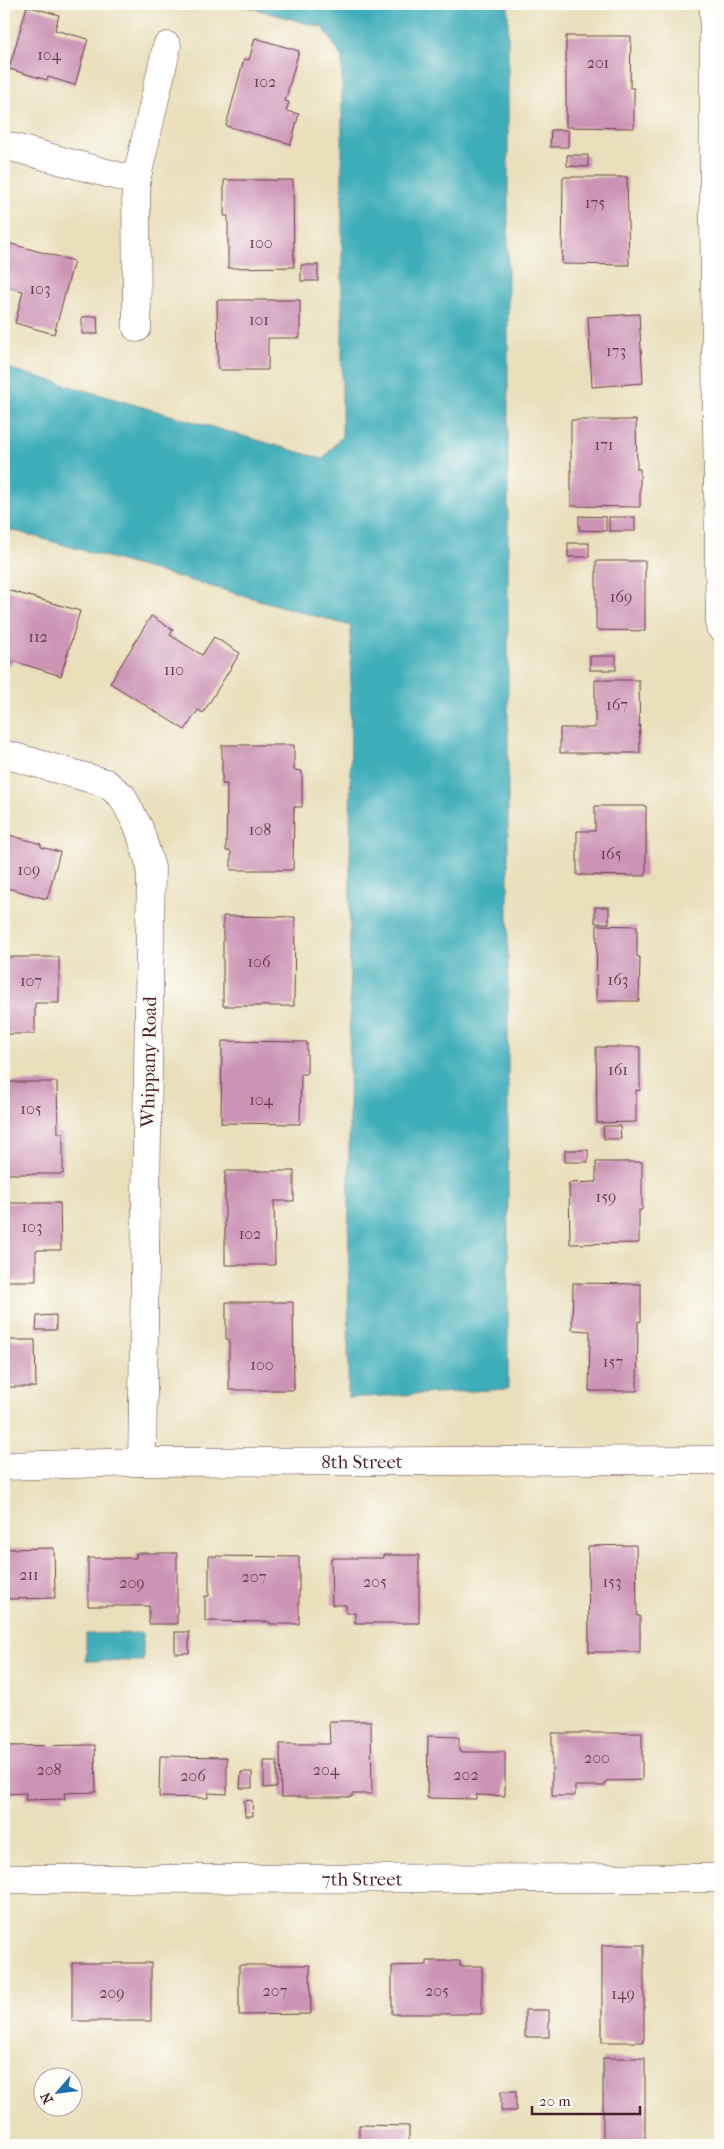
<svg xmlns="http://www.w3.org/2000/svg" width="724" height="2149" viewBox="0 0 724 2149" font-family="'IM FELL French Canon',serif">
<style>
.water{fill:#3eadba;stroke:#446672}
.building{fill:#cc93b5}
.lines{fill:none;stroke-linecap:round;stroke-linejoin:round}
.minor-casing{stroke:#623c41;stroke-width:29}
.tertiary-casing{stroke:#623c41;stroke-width:29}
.minor{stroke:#fff;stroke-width:28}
.tertiary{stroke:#fff;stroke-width:28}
.labels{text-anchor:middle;stroke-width:4;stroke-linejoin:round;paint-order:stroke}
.number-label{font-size:16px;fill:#6a3c4e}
.street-label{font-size:19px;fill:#4a1f2b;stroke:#fdfcf7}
</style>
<rect width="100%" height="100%" fill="#fdfcf7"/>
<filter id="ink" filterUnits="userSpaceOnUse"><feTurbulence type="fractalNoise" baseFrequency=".02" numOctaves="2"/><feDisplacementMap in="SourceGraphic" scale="10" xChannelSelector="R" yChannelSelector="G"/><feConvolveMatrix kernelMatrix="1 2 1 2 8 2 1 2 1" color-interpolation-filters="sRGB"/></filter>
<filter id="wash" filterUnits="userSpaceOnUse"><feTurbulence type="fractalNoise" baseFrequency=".0096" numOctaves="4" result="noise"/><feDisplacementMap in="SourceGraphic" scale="20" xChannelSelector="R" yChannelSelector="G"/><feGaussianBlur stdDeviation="1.12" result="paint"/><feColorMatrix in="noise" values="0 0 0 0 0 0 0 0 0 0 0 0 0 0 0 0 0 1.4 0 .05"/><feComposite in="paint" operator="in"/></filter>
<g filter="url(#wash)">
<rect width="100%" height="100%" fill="#e9dfbb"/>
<!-- water -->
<g class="water">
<path d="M 237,4 L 508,4 L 508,1389 L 348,1398 L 351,626 L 4,528 L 4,367 L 323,459 L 342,436 L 342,58 L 324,28 Z"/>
<path d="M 143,1633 L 143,1661 L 86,1661 L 86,1634 Z"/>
</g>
<g id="blocks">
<!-- building -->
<g class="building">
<path d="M 27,6 L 59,15 L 55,30 L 88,39 L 75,85 L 48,77 L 47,80 L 9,69 Z"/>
<path d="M 566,36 L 631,36 L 630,88 L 634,88 L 634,128 L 566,127 Z"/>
<path d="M 255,38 L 299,51 L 285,101 L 289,102 L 286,111 L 299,114 L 291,144 L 226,126 L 244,59 L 249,60 Z"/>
<path d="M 551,130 L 568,130 L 568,147 L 550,147 Z"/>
<path d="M 567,155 L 588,155 L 588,167 L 567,166 Z"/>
<path d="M 563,177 L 627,177 L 629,265 L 562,264 Z"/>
<path d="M 224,180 L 293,180 L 294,267 L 228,268 L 228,216 L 224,216 Z"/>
<path d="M 4,242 L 74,261 L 54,334 L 15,323 L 23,291 L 4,286 Z"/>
<rect x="301" y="265" width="17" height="16"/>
<path d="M 217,300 L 300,300 L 300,338 L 268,338 L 268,370 L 218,370 Z"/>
<path d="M 639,314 L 643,383 L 592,387 L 588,317 Z"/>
<path d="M 97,316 L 98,334 L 82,334 L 82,317 Z"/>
<path d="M 571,420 L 636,420 L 637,469 L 640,469 L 640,507 L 571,506 Z"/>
<path d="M 579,516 L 606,517 L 606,531 L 579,530 Z"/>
<rect x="609" y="517" width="26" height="14"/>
<rect x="568" y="543" width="21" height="14"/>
<path d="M 596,561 L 645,561 L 645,631 L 596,630 Z"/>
<path d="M 4,589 L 80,611 L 61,676 L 13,661 L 11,665 L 4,663 Z"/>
<path d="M 151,616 L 173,630 L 170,635 L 202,655 L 214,637 L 240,653 L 203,713 L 198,710 L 185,730 L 110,683 Z"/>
<rect x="590" y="656" width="26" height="14"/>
<path d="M 595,680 L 639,680 L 640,753 L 560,753 L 560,728 L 595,728 Z"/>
<path d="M 222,745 L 294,745 L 294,770 L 302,771 L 302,807 L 294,807 L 293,870 L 231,870 L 231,851 L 226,851 L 227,784 L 222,784 Z"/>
<path d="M 595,806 L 646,806 L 646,876 L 577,875 L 577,831 L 595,831 Z"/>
<path d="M 6,834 L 41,844 L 41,847 L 60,852 L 47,899 L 4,887 L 4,836 Z"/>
<rect x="595" y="907" width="14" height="16"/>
<path d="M 223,916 L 295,917 L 294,1006 L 223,1006 Z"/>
<path d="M 597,925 L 637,926 L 637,957 L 640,957 L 639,1001 L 596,1001 Z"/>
<path d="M 4,957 L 59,957 L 59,1003 L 35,1003 L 35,1034 L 4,1034 Z"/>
<path d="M 222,1041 L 307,1042 L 307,1074 L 301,1074 L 300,1124 L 221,1123 Z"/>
<path d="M 596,1047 L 640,1047 L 640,1091 L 636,1090 L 636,1122 L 597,1123 Z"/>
<path d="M 4,1082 L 57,1082 L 58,1133 L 63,1133 L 63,1174 L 4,1174 Z"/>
<path d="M 603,1126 L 620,1126 L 621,1139 L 604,1139 Z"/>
<rect x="565" y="1150" width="23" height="12"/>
<path d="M 596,1162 L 642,1162 L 642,1210 L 639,1210 L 639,1243 L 570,1244 L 569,1183 L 596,1182 Z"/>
<path d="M 225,1171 L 294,1171 L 294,1201 L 274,1201 L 275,1265 L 225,1265 Z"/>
<path d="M 4,1203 L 60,1203 L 61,1250 L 36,1250 L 36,1281 L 4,1281 Z"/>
<path d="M 573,1283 L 641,1284 L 641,1321 L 638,1322 L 637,1391 L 589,1391 L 590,1331 L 572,1330 Z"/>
<path d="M 226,1302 L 293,1302 L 294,1390 L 229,1390 L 229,1339 L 226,1339 Z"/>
<path d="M 56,1315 L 56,1330 L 36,1330 L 37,1316 Z"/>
<path d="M 4,1340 L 35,1340 L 36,1387 L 4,1387 Z"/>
<path d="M 636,1545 L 637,1616 L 640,1616 L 640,1652 L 589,1652 L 588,1546 Z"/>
<path d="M 54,1548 L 55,1598 L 4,1599 L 4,1549 Z"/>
<path d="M 136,1553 L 177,1553 L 177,1624 L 149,1624 L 149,1606 L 88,1606 L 88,1558 L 136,1558 Z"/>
<path d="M 383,1555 L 419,1555 L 419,1623 L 355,1623 L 355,1613 L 346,1613 L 346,1605 L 332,1605 L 331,1558 L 383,1558 Z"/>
<path d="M 209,1556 L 299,1557 L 299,1624 L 270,1624 L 270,1622 L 205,1621 L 205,1596 L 209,1596 Z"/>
<rect x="175" y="1632" width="14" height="21"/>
<path d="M 329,1721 L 371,1721 L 372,1794 L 352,1794 L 352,1797 L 281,1797 L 280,1744 L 330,1744 Z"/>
<path d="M 552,1733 L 642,1733 L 642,1780 L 606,1781 L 605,1786 L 575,1786 L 575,1796 L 552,1796 Z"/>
<path d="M 428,1736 L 459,1737 L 459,1752 L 505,1752 L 505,1796 L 476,1795 L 476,1799 L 427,1798 Z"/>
<path d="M 95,1745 L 96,1792 L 64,1793 L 65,1799 L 25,1800 L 26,1793 L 4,1794 L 4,1746 Z"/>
<path d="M 160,1756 L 227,1757 L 227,1794 L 208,1793 L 208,1798 L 159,1797 Z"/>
<path d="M 264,1761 L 277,1761 L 277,1787 L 264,1788 Z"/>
<path d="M 241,1772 L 252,1772 L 252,1788 L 240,1788 Z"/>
<path d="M 252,1800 L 253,1816 L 245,1816 L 244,1801 Z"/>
<rect x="602" y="1945" width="42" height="97"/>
<path d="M 427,1961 L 460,1961 L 460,1966 L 482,1966 L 482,2014 L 392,2014 L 392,1966 L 427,1965 Z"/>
<rect x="72" y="1963" width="79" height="58"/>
<path d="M 239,1965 L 310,1965 L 311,2014 L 239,2015 Z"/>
<rect x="525" y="2010" width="24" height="27"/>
<rect x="603" y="2058" width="42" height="87"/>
<rect x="501" y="2091" width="15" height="20"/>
<path d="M 359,2125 L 409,2126 L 409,2145 L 359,2145 Z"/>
</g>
</g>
</g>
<g filter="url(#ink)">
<use href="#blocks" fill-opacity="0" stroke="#623c41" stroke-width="1"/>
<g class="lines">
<!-- minor casing -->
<g class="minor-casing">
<g id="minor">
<path d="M 714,4 L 714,219 L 720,627"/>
<path d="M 4,145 L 136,181"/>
<path d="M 137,328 L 136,181 L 167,46"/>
<path d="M 4,754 L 106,783 L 122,796 L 139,828 L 151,868 L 142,1462"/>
<path id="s1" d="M 4,1466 L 142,1462 L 720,1460"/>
</g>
</g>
<!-- tertiary casing -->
<g class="tertiary-casing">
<g id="tertiary">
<path id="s2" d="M 4,1879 L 720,1878"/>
</g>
</g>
<!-- minor -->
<use href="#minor" class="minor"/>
<!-- tertiary -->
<use href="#tertiary" class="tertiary"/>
</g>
</g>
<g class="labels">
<!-- number labels -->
<g class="number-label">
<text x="49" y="60">104</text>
<text x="598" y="68">201</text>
<text x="265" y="87">102</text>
<text x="595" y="208">175</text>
<text x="261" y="248">100</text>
<text x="40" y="294">103</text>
<text x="259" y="325">101</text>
<text x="616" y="356">173</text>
<text x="604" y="450">171</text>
<text x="621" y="602">169</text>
<text x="38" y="642">112</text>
<text x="174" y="675">110</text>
<text x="617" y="710">167</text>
<text x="260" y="835">108</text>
<text x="611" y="859">165</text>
<text x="29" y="875">109</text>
<text x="259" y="967">106</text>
<text x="618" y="985">163</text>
<text x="31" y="986">107</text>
<text x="618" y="1075">161</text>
<text x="261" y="1105">104</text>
<text x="31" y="1114">105</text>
<text x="606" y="1202">159</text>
<text x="32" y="1232">103</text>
<text x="250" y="1239">102</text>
<text x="613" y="1367">157</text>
<text x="262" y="1370">100</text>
<text x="29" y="1580">211</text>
<text x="254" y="1582">207</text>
<text x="375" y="1587">205</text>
<text x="612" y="1587">153</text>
<text x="132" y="1588">209</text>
<text x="597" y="1763">200</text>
<text x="49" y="1775">208</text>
<text x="326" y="1775">204</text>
<text x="466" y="1780">202</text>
<text x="193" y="1781">206</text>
<text x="275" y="1996">207</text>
<text x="437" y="1996">205</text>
<text x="112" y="1998">209</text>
<text x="623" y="1999">149</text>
</g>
<!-- street labels -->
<g class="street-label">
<text transform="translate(148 1062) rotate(-89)" y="7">Whippany Road</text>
<text dy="7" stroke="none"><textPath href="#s1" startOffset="358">8th Street</textPath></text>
<text dy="7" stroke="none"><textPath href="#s2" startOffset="358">7th Street</textPath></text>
</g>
</g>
<!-- margin -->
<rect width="724" height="2149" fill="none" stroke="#fdfcf7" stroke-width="20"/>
<!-- north arrow -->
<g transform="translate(58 2092) rotate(242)"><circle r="24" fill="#fdfcf7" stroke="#b5a4a5"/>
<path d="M0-4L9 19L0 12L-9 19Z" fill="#1f6fb2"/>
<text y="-8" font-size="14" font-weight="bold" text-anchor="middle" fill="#4a1f2b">N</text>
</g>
<!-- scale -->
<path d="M532 2106v8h108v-8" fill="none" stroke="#4a1f2b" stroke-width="2.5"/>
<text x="539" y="2106" font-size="15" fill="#4a1f2b" stroke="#fdfcf7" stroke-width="4" paint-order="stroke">20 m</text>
</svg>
